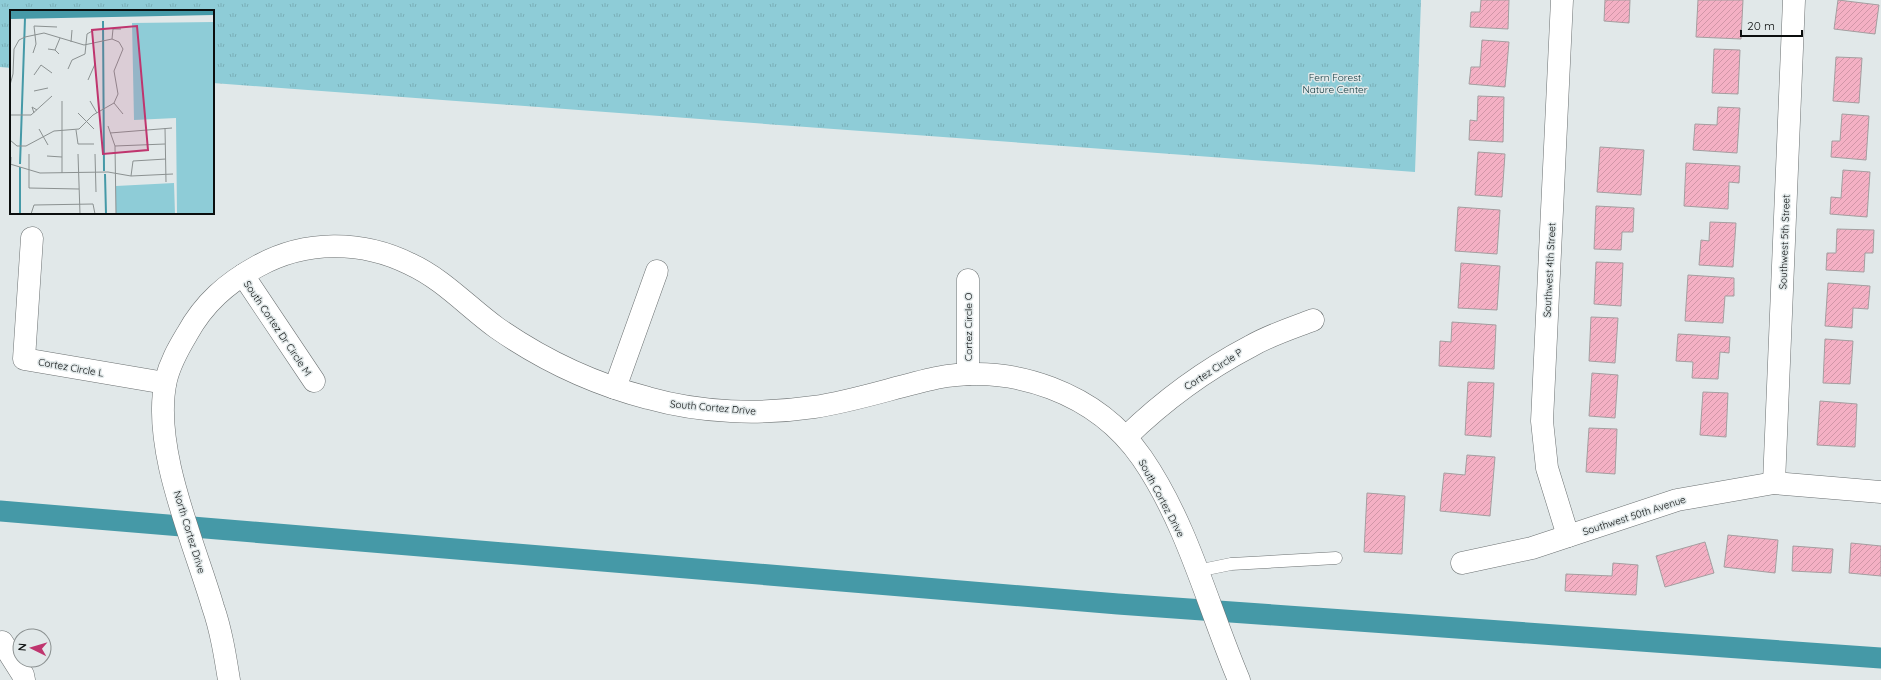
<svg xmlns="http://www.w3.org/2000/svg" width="1881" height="680" font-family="Quicksand,sans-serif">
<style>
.park{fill:url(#park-tufts)}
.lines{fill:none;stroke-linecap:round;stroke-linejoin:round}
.canal{stroke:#4599a7;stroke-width:21}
.building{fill:url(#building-hatch);stroke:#a49ea0}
.service-casing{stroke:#6c7172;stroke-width:13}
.minor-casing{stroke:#6c7172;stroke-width:23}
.service{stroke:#fff;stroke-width:12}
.minor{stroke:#fff;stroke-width:22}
.labels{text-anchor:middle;stroke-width:3;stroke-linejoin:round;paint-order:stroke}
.park-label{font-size:10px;fill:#0a343a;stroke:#e1e8e9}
.street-label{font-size:10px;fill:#0b0e0e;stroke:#e1e8e9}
.inset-river{fill:none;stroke:#4599a7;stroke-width:2}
.inset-road{fill:none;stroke:#8b9191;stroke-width:1}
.view{fill:#bf356e;fill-opacity:0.15;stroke:#bf356e;stroke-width:2}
.inset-edge{fill:none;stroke:#0b0e0e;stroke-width:2}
</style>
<defs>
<pattern id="park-tufts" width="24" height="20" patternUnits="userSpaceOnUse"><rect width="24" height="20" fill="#8eccd7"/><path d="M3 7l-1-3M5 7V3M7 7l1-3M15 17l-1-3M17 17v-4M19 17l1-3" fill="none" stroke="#79aeb7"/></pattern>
<pattern id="building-hatch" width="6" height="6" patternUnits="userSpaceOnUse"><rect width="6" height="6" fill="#f4b0c4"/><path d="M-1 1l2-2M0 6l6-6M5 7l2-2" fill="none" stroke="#d096a7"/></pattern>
</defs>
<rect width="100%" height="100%" fill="#e1e8e9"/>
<path class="park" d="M 0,0 L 1421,0 L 1415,172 L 213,83 L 213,11 L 11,11 L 11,68 L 0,67 Z"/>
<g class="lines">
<path class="canal" d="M 0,511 L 1118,604 L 1881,658"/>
</g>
<g class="building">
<path d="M 1481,0 L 1509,0 L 1508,29 L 1470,27 L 1471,12 L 1480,12 Z"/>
<path d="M 1605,0 L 1630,0 L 1629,23 L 1604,21 Z"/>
<path d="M 1698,0 L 1743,0 L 1741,39 L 1696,37 Z"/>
<path d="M 1838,0 L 1879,5 L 1875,34 L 1834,29 Z"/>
<path d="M 1482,40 L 1509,42 L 1505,87 L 1469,84 L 1471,67 L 1480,67 Z"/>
<path d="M 1714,49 L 1740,50 L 1738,94 L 1712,93 Z"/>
<path d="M 1836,57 L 1862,58 L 1859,103 L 1833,101 Z"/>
<path d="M 1478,96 L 1504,97 L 1503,142 L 1469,140 L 1470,120 L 1477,121 Z"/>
<path d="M 1718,107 L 1740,108 L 1737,153 L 1693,150 L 1695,124 L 1717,125 Z"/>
<path d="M 1842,114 L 1869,116 L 1866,160 L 1831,157 L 1832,141 L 1840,141 Z"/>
<path d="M 1600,147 L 1644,150 L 1641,195 L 1597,192 Z"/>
<path d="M 1478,152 L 1505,154 L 1502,197 L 1475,195 Z"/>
<path d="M 1686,163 L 1740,166 L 1739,183 L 1729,182 L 1728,209 L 1684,206 Z"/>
<path d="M 1843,170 L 1870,172 L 1867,217 L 1830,214 L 1831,197 L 1841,198 Z"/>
<path d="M 1596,206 L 1634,208 L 1633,232 L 1622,232 L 1621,250 L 1594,249 Z"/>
<path d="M 1458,207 L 1500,210 L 1497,254 L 1455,251 Z"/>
<path d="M 1710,222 L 1736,223 L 1733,267 L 1699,265 L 1701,240 L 1709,241 Z"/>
<path d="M 1837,229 L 1874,230 L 1873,253 L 1865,253 L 1864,272 L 1826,270 L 1827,253 L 1836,253 Z"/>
<path d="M 1596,262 L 1623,263 L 1621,306 L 1594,304 Z"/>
<path d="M 1461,263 L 1500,266 L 1497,310 L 1458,308 Z"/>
<path d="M 1688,275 L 1734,278 L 1734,296 L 1725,296 L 1723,323 L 1685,321 Z"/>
<path d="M 1828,283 L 1870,286 L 1868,309 L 1853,308 L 1852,328 L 1825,326 Z"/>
<path d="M 1591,317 L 1618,318 L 1615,363 L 1589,361 Z"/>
<path d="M 1452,322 L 1496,325 L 1494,369 L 1439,366 L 1440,341 L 1451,342 Z"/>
<path d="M 1678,334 L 1730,337 L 1729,353 L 1720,352 L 1718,379 L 1692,378 L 1693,362 L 1676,361 Z"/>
<path d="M 1825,339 L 1853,341 L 1850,384 L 1823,383 Z"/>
<path d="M 1592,373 L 1618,375 L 1615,418 L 1589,416 Z"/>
<path d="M 1468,382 L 1494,383 L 1491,437 L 1465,435 Z"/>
<path d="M 1703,392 L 1728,393 L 1726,437 L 1700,435 Z"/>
<path d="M 1820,401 L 1857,404 L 1855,447 L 1817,445 Z"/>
<path d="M 1589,428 L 1617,429 L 1615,474 L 1586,472 Z"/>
<path d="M 1467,455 L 1495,457 L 1490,516 L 1440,511 L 1444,473 L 1465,475 Z"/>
<path d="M 1367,493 L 1405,496 L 1402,554 L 1364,552 Z"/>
<path d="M 1728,535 L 1778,540 L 1775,573 L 1724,567 Z"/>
<path d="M 1705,542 L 1714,573 L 1665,587 L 1656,556 Z"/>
<path d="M 1851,543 L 1881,546 L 1881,576 L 1849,573 Z"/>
<path d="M 1793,546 L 1833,549 L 1831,573 L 1792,571 Z"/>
<path d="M 1613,563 L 1638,565 L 1636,595 L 1565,591 L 1566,574 L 1612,576 Z"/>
</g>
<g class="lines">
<defs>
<path id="service" d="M 1197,571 L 1231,564 L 1336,558"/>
<g id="minor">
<path d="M 1562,0 L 1542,421 L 1547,468 L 1568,536"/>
<path d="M 32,238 L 24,359 L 165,383"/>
<path d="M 243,275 L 314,381"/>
<path d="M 968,374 L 968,280"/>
<path d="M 615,388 L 657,271"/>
<path d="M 1126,437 C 1163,401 1205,370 1251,346 C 1270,335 1292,328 1313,320"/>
<path d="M 1774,483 L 1794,0"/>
<path d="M 1462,563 L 1532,548 L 1677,500 L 1774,483 L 1881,492"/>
<path d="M 2,642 L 23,675 L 24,680"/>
<path d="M 229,680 C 225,655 221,630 213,607 C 194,542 151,447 166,380 C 170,363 178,349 187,334 C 204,303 227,283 258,266 C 305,240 362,240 410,264 C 443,279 468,307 497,328 C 543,360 594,384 648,398 C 701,413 760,415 814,407 C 855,401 895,387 936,378 C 1013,363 1097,393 1142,458 C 1188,525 1208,607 1239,680"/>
</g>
</defs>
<use href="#service" class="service-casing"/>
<use href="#minor" class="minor-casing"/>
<use href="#service" class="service"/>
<use href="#minor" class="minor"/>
</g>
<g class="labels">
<g class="park-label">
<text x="1335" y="81">Fern Forest<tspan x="1335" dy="12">Nature Center</tspan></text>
</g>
<g class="street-label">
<text transform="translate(1784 242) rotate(-88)" y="4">Southwest 5th Street</text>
<text transform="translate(1549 270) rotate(-87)" y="4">Southwest 4th Street</text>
<text transform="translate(968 327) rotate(-90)" y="4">Cortez Circle O</text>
<text transform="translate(278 328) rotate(56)" y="4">South Cortez Dr Circle M</text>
<text transform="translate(71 367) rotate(10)" y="4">Cortez Circle L</text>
<text transform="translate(1213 369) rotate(-33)" y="4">Cortez Circle P</text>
<text transform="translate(713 407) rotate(5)" y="4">South Cortez Drive</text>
<text transform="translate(1162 498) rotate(62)" y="4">South Cortez Drive</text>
<text transform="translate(1634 515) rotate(-18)" y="4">Southwest 50th Avenue</text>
<text transform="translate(190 532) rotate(73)" y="4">North Cortez Drive</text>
</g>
</g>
<g transform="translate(10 10)">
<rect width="204" height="204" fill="#e1e8e9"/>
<path d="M 204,12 L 204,204 L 167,204 L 166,108 L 124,110 L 122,13 ZM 164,173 L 165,204 L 106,204 L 106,176 Z" fill="#8eccd7"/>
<path d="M 204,0 L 204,5 L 0,9 L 0,1 Z" fill="#4599a7"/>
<path class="inset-river" d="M 93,11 L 94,161M 10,154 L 15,8M 95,164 L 96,204M 10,204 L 10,157"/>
<path class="inset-road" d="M 102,29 L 103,19 L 111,19M 61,32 L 62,20M 38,39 L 45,40 L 49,44M 45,40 L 50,28M 23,43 L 26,34 L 24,16 L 47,17M 58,59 L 62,50 L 75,44 L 77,24 L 84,20M 24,65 L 31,55 L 42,63M 78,70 L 85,54M 0,75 L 3,64 L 4,39 L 9,30 L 15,27 L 34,23 L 74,35 L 102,29M 24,81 L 38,78M 52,91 L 52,163M 80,91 L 87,103M 104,93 L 113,104M 24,103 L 22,97 L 27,100M 68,103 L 84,119M 0,105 L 21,105 L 42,86M 98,116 L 105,136 L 106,204M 155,118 L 156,172M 29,119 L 38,135M 66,120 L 68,134 L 84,134M 100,123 L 162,118M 0,130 L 7,136 L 16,136 L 44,121 L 69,119 L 83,105 L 104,93 L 108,84 L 104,61 L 113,39 L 109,32 L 102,29M 105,136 L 155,134M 19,144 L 19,178 L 69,179M 68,144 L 70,204M 85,144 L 86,182M 37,146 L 52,147M 0,154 L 30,163 L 98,162 L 121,166 L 163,164M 121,166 L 123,151 L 156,149M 0,169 L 1,147M 21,204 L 24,195 L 83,194 L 85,204"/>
<path class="view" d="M 127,16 L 138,140 L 93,144 L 82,20 Z"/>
<rect width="204" height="204" class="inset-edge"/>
</g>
<g transform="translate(32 648) rotate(275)"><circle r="19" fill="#e1e8e9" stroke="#8b9191"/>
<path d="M0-3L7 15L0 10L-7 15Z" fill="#bf356e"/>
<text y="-6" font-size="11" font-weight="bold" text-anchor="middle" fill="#0b0e0e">N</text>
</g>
<path d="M1741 30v6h61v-6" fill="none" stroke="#0b0e0e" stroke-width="2"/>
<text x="1747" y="30" font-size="12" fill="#0b0e0e" stroke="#e1e8e9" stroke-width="3" paint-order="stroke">20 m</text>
</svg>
